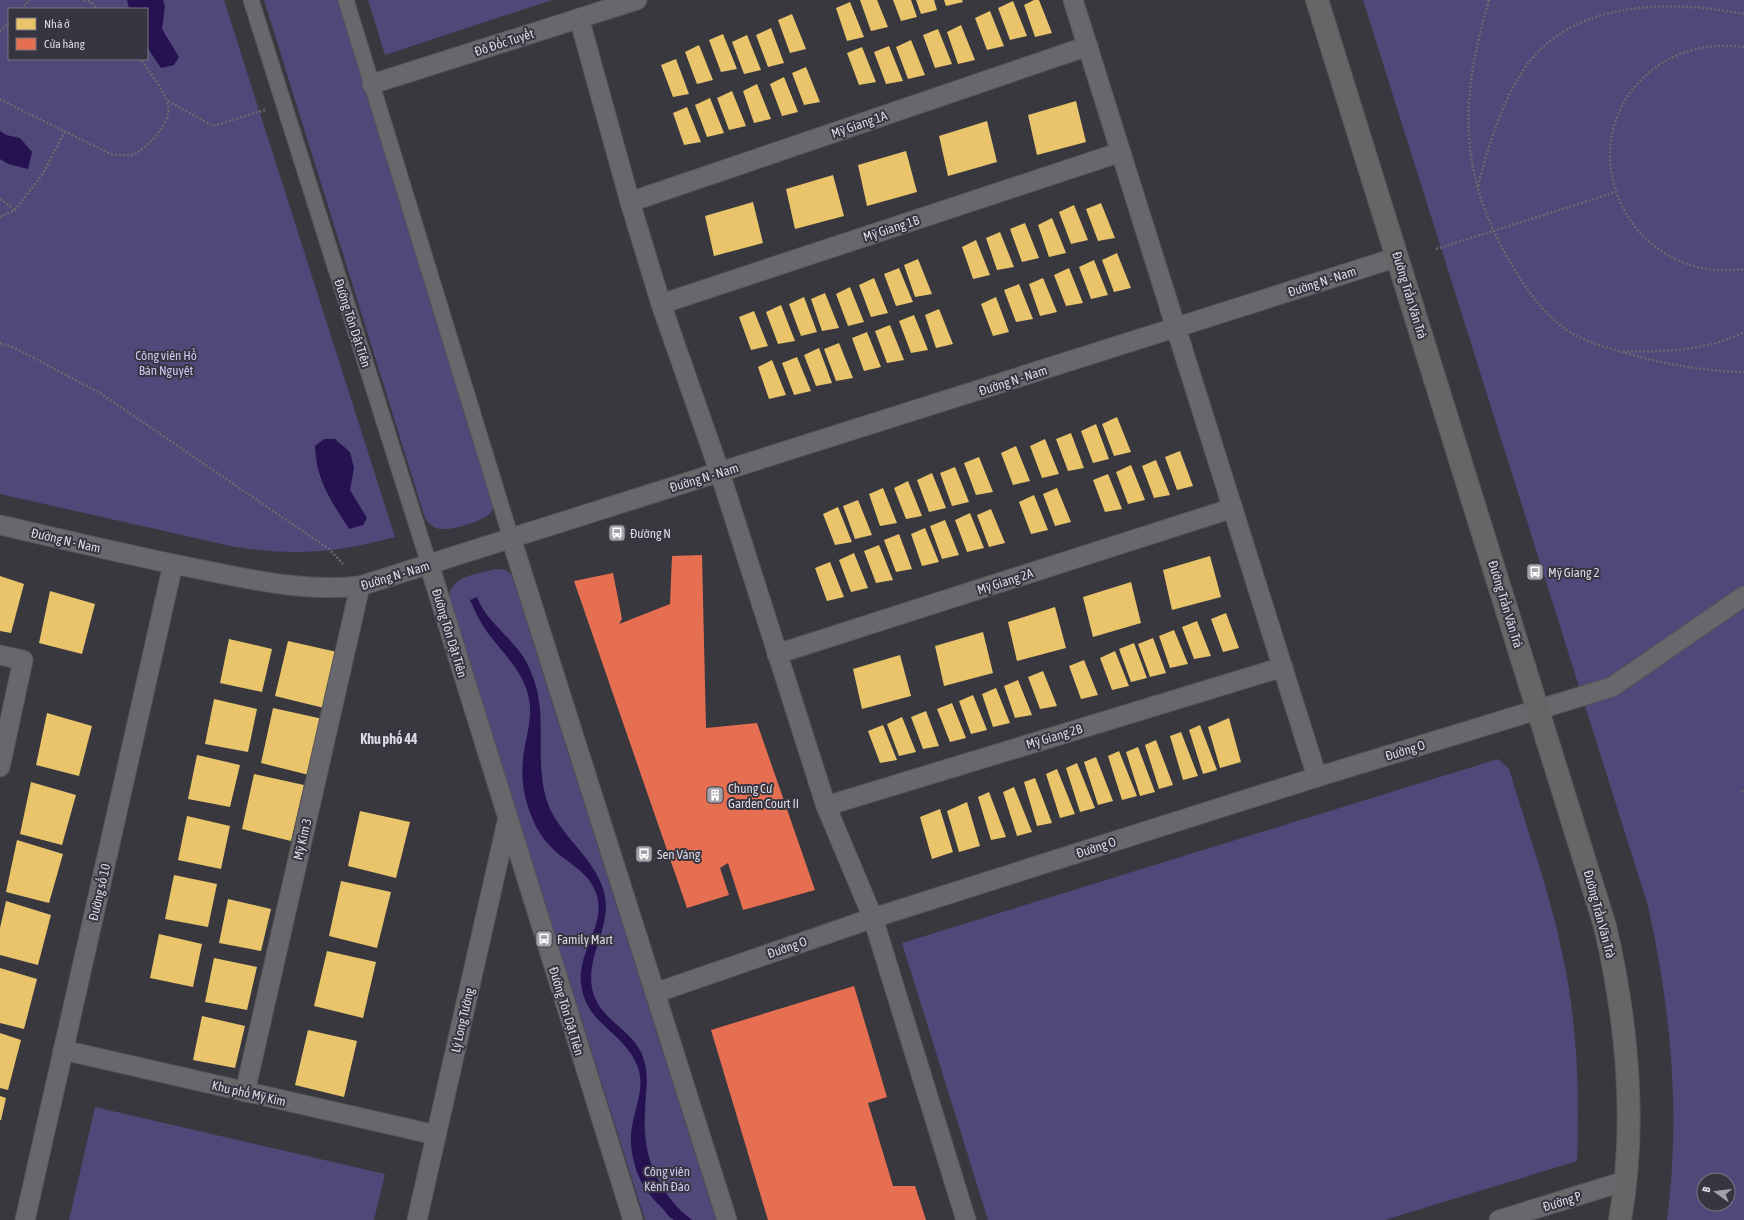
<svg xmlns="http://www.w3.org/2000/svg" width="1744" height="1220" font-family="'Asap Condensed',sans-serif">
<style>
.green{fill:#4f4878;fill-rule:evenodd}
.water{fill:#261251}
.homes{fill:#e9c46a}
.shops{fill:#e76f51}
.lines{fill:none;stroke-linecap:round;stroke-linejoin:round}
.pedestrian-casing{stroke:#55555a;stroke-width:17}
.minor-casing{stroke:#55555a;stroke-width:21}
.secondary-casing{stroke:#55555a;stroke-width:24}
.path{stroke:#69696e;stroke-width:2.5;stroke-dasharray:2 2;stroke-linecap:butt}
.pedestrian{stroke:#68686c;stroke-width:15}
.minor{stroke:#68686c;stroke-width:19}
.secondary{stroke:#686566;stroke-width:22}
.labels{text-anchor:middle;stroke-width:4;stroke-linejoin:round;paint-order:stroke}
.street-label{font-size:13px;fill:#dbdae2;stroke:#363541}
.park-label{font-size:13px;fill:#cac6f0;stroke:#363541}
.poi-label{font-size:13px;fill:#dbdae2;stroke:#363541;text-anchor:start}
.neighbourhood-label{font-size:14px;font-weight:bold;fill:#dbdae2;stroke:#363541}
</style>
<rect width="100%" height="100%" fill="#38383e"/>
<g class="green">
<path d="M 0,0 L 224,0 L 395,537 C 336,553 296,556 235,547 L 0,494 ZM 9,9 L 147,9 L 147,59 L 9,59 Z"/>
<path d="M 264,0 L 339,0 L 493,497 C 494,502 494,507 491,512 C 485,521 447,533 436,528 C 431,526 428,522 425,518 Z"/>
<path d="M 368,0 L 552,0 L 385,55 Z"/>
<path d="M 1363,0 L 1744,0 L 1744,1220 L 1667,1220 C 1681,1114 1671,1010 1648,906 ZM 1704,1180 L 1728,1180 L 1728,1204 L 1704,1204 Z"/>
<path d="M 495,569 C 502,569 508,569 512,576 L 716,1220 L 645,1220 L 449,600 C 448,576 478,574 495,569 Z"/>
<path d="M 1498,759 L 1509,769 C 1527,829 1549,890 1562,952 C 1577,1020 1580,1091 1577,1161 L 1385,1220 L 988,1220 L 902,943 Z"/>
<path d="M 95,1107 L 385,1174 L 374,1220 L 69,1220 Z"/>
</g>
<g class="water">
<path d="M 127,0 L 163,0 L 165,6 L 162,29 L 179,57 L 174,65 L 161,68 L 147,47 L 147,9 L 129,9 Z"/>
<path d="M 0,131 L 6,135 L 20,138 L 32,152 L 28,169 L 8,164 L 0,159 Z"/>
<path d="M 324,439 L 335,439 L 350,452 L 354,468 L 350,490 L 367,518 L 363,525 L 349,529 C 331,501 316,480 315,446 Z"/>
<path d="M 477,597 C 485,618 501,629 515,646 C 525,657 531,670 535,683 C 548,724 532,770 551,811 C 566,841 598,862 605,896 C 611,930 584,958 593,992 C 602,1024 638,1030 645,1064 C 649,1081 645,1096 645,1113 C 642,1156 658,1194 692,1220 C 687,1220 679,1220 674,1220 C 670,1218 666,1213 664,1210 C 657,1203 650,1196 645,1188 C 636,1175 630,1152 631,1136 C 632,1112 647,1089 637,1065 C 623,1031 585,1024 581,983 C 578,950 605,927 597,896 C 591,872 566,863 551,847 C 543,839 537,830 533,820 C 522,795 520,771 525,745 C 528,731 532,714 529,699 C 524,672 503,653 487,632 C 480,622 475,611 470,600 Z"/>
</g>
<g class="homes">
<path d="M 860,0 L 877,0 L 888,27 L 871,31 Z"/>
<path d="M 893,0 L 911,0 L 917,17 L 901,21 Z"/>
<path d="M 916,0 L 934,0 L 937,10 L 921,14 Z"/>
<path d="M 944,0 L 962,0 L 963,2 L 946,6 Z"/>
<path d="M 1034,0 L 1039,0 L 1052,33 L 1035,37 L 1024,5 Z"/>
<path d="M 1013,1 L 1027,36 L 1010,40 L 998,8 Z"/>
<path d="M 850,2 L 864,37 L 847,41 L 836,8 Z"/>
<path d="M 990,11 L 1004,46 L 987,50 L 975,18 Z"/>
<path d="M 792,14 L 806,49 L 790,53 L 778,20 Z"/>
<path d="M 961,25 L 975,60 L 958,64 L 947,32 Z"/>
<path d="M 771,28 L 784,63 L 768,67 L 756,35 Z"/>
<path d="M 938,29 L 952,64 L 935,68 L 923,35 Z"/>
<path d="M 723,34 L 737,69 L 721,72 L 709,40 Z"/>
<path d="M 747,35 L 761,70 L 744,74 L 732,42 Z"/>
<path d="M 911,40 L 925,75 L 908,79 L 896,47 Z"/>
<path d="M 699,45 L 713,80 L 697,84 L 685,52 Z"/>
<path d="M 889,46 L 903,81 L 886,84 L 874,52 Z"/>
<path d="M 862,47 L 876,82 L 859,85 L 847,53 Z"/>
<path d="M 676,59 L 689,94 L 673,97 L 661,65 Z"/>
<path d="M 806,67 L 820,102 L 804,105 L 792,73 Z"/>
<path d="M 784,77 L 798,112 L 782,116 L 770,84 Z"/>
<path d="M 757,84 L 771,119 L 754,123 L 743,91 Z"/>
<path d="M 732,91 L 746,126 L 729,130 L 717,98 Z"/>
<path d="M 710,98 L 724,133 L 707,137 L 695,105 Z"/>
<path d="M 1076,101 L 1086,142 L 1037,155 L 1028,115 Z"/>
<path d="M 687,107 L 701,142 L 684,145 L 673,113 Z"/>
<path d="M 987,121 L 997,162 L 948,176 L 939,136 Z"/>
<path d="M 906,151 L 917,192 L 867,206 L 858,165 Z"/>
<path d="M 833,175 L 844,216 L 795,229 L 786,189 Z"/>
<path d="M 753,202 L 763,243 L 714,256 L 705,216 Z"/>
<path d="M 1101,203 L 1115,238 L 1098,241 L 1086,209 Z"/>
<path d="M 1074,205 L 1088,240 L 1071,244 L 1059,212 Z"/>
<path d="M 1052,218 L 1066,253 L 1049,257 L 1038,225 Z"/>
<path d="M 1025,223 L 1039,258 L 1022,262 L 1010,229 Z"/>
<path d="M 1000,232 L 1014,267 L 997,270 L 986,238 Z"/>
<path d="M 976,240 L 990,275 L 973,279 L 962,247 Z"/>
<path d="M 1117,253 L 1131,288 L 1114,292 L 1102,260 Z"/>
<path d="M 918,259 L 932,294 L 915,297 L 904,265 Z"/>
<path d="M 1094,260 L 1108,295 L 1091,299 L 1079,267 Z"/>
<path d="M 899,268 L 913,302 L 896,306 L 884,274 Z"/>
<path d="M 1069,268 L 1083,303 L 1066,306 L 1054,275 Z"/>
<path d="M 874,278 L 888,313 L 871,317 L 859,285 Z"/>
<path d="M 1043,278 L 1057,312 L 1040,316 L 1029,284 Z"/>
<path d="M 1019,284 L 1033,319 L 1016,322 L 1004,290 Z"/>
<path d="M 850,287 L 864,322 L 848,326 L 836,294 Z"/>
<path d="M 825,293 L 839,328 L 822,331 L 811,299 Z"/>
<path d="M 804,297 L 817,332 L 801,336 L 789,304 Z"/>
<path d="M 996,297 L 1009,332 L 993,336 L 981,304 Z"/>
<path d="M 781,305 L 795,341 L 778,344 L 766,312 Z"/>
<path d="M 939,309 L 953,344 L 936,348 L 925,315 Z"/>
<path d="M 754,311 L 768,346 L 751,350 L 739,317 Z"/>
<path d="M 914,315 L 928,350 L 911,353 L 899,321 Z"/>
<path d="M 890,325 L 904,360 L 887,363 L 875,331 Z"/>
<path d="M 867,332 L 881,367 L 864,371 L 852,338 Z"/>
<path d="M 839,343 L 853,378 L 836,381 L 824,349 Z"/>
<path d="M 819,348 L 832,383 L 816,386 L 804,355 Z"/>
<path d="M 797,357 L 811,391 L 794,395 L 782,363 Z"/>
<path d="M 772,360 L 786,395 L 769,399 L 758,367 Z"/>
<path d="M 1117,417 L 1131,452 L 1114,456 L 1102,424 Z"/>
<path d="M 1096,424 L 1109,459 L 1093,463 L 1081,431 Z"/>
<path d="M 1071,433 L 1084,468 L 1068,471 L 1056,439 Z"/>
<path d="M 1045,439 L 1059,474 L 1042,478 L 1030,446 Z"/>
<path d="M 1016,446 L 1030,481 L 1013,485 L 1001,453 Z"/>
<path d="M 1180,451 L 1193,486 L 1177,490 L 1165,457 Z"/>
<path d="M 979,457 L 993,492 L 976,495 L 964,463 Z"/>
<path d="M 1156,460 L 1170,495 L 1154,498 L 1142,466 Z"/>
<path d="M 1131,465 L 1145,500 L 1128,504 L 1116,472 Z"/>
<path d="M 955,467 L 969,502 L 952,506 L 940,473 Z"/>
<path d="M 932,473 L 946,508 L 929,512 L 917,480 Z"/>
<path d="M 1108,474 L 1122,509 L 1105,512 L 1093,480 Z"/>
<path d="M 908,481 L 922,516 L 906,519 L 894,488 Z"/>
<path d="M 883,488 L 897,523 L 880,526 L 869,494 Z"/>
<path d="M 1057,488 L 1071,522 L 1055,526 L 1043,494 Z"/>
<path d="M 1034,495 L 1048,530 L 1031,534 L 1019,502 Z"/>
<path d="M 858,500 L 872,535 L 855,539 L 843,506 Z"/>
<path d="M 838,507 L 852,542 L 835,545 L 823,514 Z"/>
<path d="M 991,509 L 1005,543 L 989,547 L 977,515 Z"/>
<path d="M 970,513 L 984,548 L 967,552 L 955,520 Z"/>
<path d="M 945,520 L 959,555 L 942,559 L 930,526 Z"/>
<path d="M 925,528 L 939,562 L 922,566 L 911,534 Z"/>
<path d="M 899,534 L 912,569 L 896,572 L 884,540 Z"/>
<path d="M 879,545 L 893,580 L 876,583 L 864,551 Z"/>
<path d="M 854,553 L 868,588 L 851,592 L 839,560 Z"/>
<path d="M 1210,556 L 1221,597 L 1172,610 L 1163,570 Z"/>
<path d="M 830,562 L 844,597 L 827,601 L 815,568 Z"/>
<path d="M 0,576 L 24,584 L 11,633 L 0,631 Z"/>
<path d="M 1131,582 L 1141,623 L 1093,637 L 1083,597 Z"/>
<path d="M 50,591 L 95,604 L 82,654 L 39,643 Z"/>
<path d="M 1055,607 L 1066,648 L 1017,661 L 1008,622 Z"/>
<path d="M 1226,613 L 1239,648 L 1223,652 L 1211,619 Z"/>
<path d="M 1197,621 L 1211,656 L 1194,659 L 1182,627 Z"/>
<path d="M 1174,630 L 1188,664 L 1170,668 L 1159,636 Z"/>
<path d="M 983,632 L 993,673 L 944,686 L 935,646 Z"/>
<path d="M 1153,638 L 1166,673 L 1150,677 L 1138,644 Z"/>
<path d="M 229,639 L 272,649 L 262,692 L 220,683 Z"/>
<path d="M 288,641 L 337,652 L 324,708 L 275,696 Z"/>
<path d="M 1134,643 L 1147,678 L 1131,682 L 1119,649 Z"/>
<path d="M 1115,651 L 1129,686 L 1112,690 L 1100,658 Z"/>
<path d="M 900,655 L 911,696 L 862,709 L 853,669 Z"/>
<path d="M 1084,660 L 1098,695 L 1081,699 L 1069,666 Z"/>
<path d="M 1043,671 L 1057,706 L 1040,709 L 1028,677 Z"/>
<path d="M 1018,680 L 1032,715 L 1015,718 L 1004,686 Z"/>
<path d="M 996,688 L 1010,723 L 993,727 L 982,694 Z"/>
<path d="M 973,695 L 987,730 L 971,734 L 959,701 Z"/>
<path d="M 214,699 L 257,709 L 248,752 L 205,744 Z"/>
<path d="M 952,703 L 966,738 L 950,742 L 937,709 Z"/>
<path d="M 273,708 L 323,719 L 309,775 L 261,763 Z"/>
<path d="M 926,711 L 939,746 L 923,749 L 911,717 Z"/>
<path d="M 47,713 L 92,726 L 79,776 L 36,765 Z"/>
<path d="M 902,717 L 916,752 L 899,756 L 887,724 Z"/>
<path d="M 1229,718 L 1241,762 L 1220,768 L 1208,727 Z"/>
<path d="M 883,725 L 897,760 L 880,763 L 868,731 Z"/>
<path d="M 1200,725 L 1217,770 L 1203,774 L 1189,730 Z"/>
<path d="M 1181,732 L 1198,776 L 1183,780 L 1170,736 Z"/>
<path d="M 1156,740 L 1173,785 L 1159,789 L 1145,745 Z"/>
<path d="M 1138,747 L 1155,792 L 1140,796 L 1126,752 Z"/>
<path d="M 1119,751 L 1137,796 L 1122,800 L 1108,756 Z"/>
<path d="M 197,755 L 240,765 L 230,807 L 188,799 Z"/>
<path d="M 1096,757 L 1113,801 L 1098,805 L 1084,762 Z"/>
<path d="M 1077,763 L 1095,808 L 1080,812 L 1066,768 Z"/>
<path d="M 1057,769 L 1075,814 L 1060,818 L 1046,774 Z"/>
<path d="M 254,774 L 304,785 L 291,841 L 242,829 Z"/>
<path d="M 1035,778 L 1052,823 L 1037,826 L 1024,782 Z"/>
<path d="M 31,782 L 76,795 L 62,845 L 20,834 Z"/>
<path d="M 1014,787 L 1032,832 L 1017,836 L 1003,792 Z"/>
<path d="M 989,792 L 1006,837 L 991,840 L 978,797 Z"/>
<path d="M 967,802 L 980,846 L 959,852 L 947,811 Z"/>
<path d="M 940,809 L 953,852 L 932,859 L 920,817 Z"/>
<path d="M 360,811 L 410,822 L 396,878 L 348,866 Z"/>
<path d="M 187,816 L 230,826 L 221,869 L 178,860 Z"/>
<path d="M 17,840 L 63,854 L 49,903 L 6,892 Z"/>
<path d="M 174,875 L 217,884 L 208,927 L 165,919 Z"/>
<path d="M 341,881 L 391,892 L 377,948 L 329,936 Z"/>
<path d="M 228,899 L 271,909 L 261,951 L 219,943 Z"/>
<path d="M 6,901 L 51,915 L 38,965 L 0,955 L 0,928 Z"/>
<path d="M 159,934 L 202,944 L 193,987 L 150,978 Z"/>
<path d="M 327,951 L 376,962 L 363,1018 L 314,1006 Z"/>
<path d="M 214,958 L 257,967 L 247,1010 L 205,1002 Z"/>
<path d="M 0,968 L 37,979 L 24,1029 L 0,1023 Z"/>
<path d="M 202,1016 L 245,1026 L 235,1068 L 193,1060 Z"/>
<path d="M 308,1030 L 357,1041 L 344,1097 L 295,1085 Z"/>
<path d="M 0,1033 L 21,1040 L 8,1090 L 0,1088 Z"/>
<path d="M 0,1096 L 6,1098 L 1,1120 L 0,1120 Z"/>
</g>
<g class="shops">
<path d="M 702,555 L 706,728 L 757,723 L 815,890 L 743,910 L 728,863 L 720,868 L 729,895 L 687,908 L 574,581 L 613,573 L 622,619 L 619,624 L 670,604 L 672,556 Z"/>
<path d="M 854,986 L 887,1097 L 868,1103 L 893,1186 L 915,1186 L 926,1220 L 768,1220 L 711,1030 Z"/>
</g>
<g class="lines">
<defs>
<g id="pedestrian">
<path d="M 251,0 L 429,564"/>
<path d="M 346,0 L 511,538"/>
</g>
<g id="minor">
<path d="M 1073,0 L 1317,777"/>
<path d="M 579,18 L 630,202 L 661,304 L 720,473 L 826,806 L 873,918 L 966,1220"/>
<path d="M 372,84 L 637,0"/>
<path d="M 630,202 L 1088,46"/>
<path d="M 661,304 L 1121,152"/>
<path d="M 0,525 C 66,540 132,556 198,569 C 252,580 305,592 360,586 L 1398,257"/>
<path d="M 511,538 L 727,1220"/>
<path d="M 429,564 L 633,1220"/>
<path d="M 777,654 L 1233,508"/>
<path d="M 0,655 L 23,660 L 0,767"/>
<path d="M 826,806 L 1283,667"/>
<path d="M 655,993 L 873,918 L 1317,777 L 1612,687 L 1744,596"/>
<path d="M 63,1050 L 436,1135"/>
<path d="M 245,1092 L 360,586"/>
<path d="M 25,1220 L 173,564"/>
<path d="M 417,1220 L 507,822"/>
<path d="M 1499,1220 L 1625,1181"/>
</g>
<path id="secondary" d="M 1317,0 L 1605,926 C 1627,1021 1637,1124 1620,1220"/>
</defs>
<use href="#pedestrian" class="pedestrian-casing"/>
<use href="#minor" class="minor-casing"/>
<use href="#secondary" class="secondary-casing"/>
<g class="path">
<path d="M 84,0 L 91,2 L 97,9"/>
<path d="M 1489,0 C 1460,99 1457,174 1512,265 C 1527,291 1545,316 1571,333 C 1587,342 1605,347 1622,352 C 1662,364 1702,371 1744,372"/>
<path d="M 21,9 L 30,0"/>
<path d="M 0,32 L 9,22"/>
<path d="M 1744,47 C 1715,43 1687,48 1662,63 C 1559,130 1621,286 1744,269"/>
<path d="M 0,99 L 25,112 L 113,155 L 134,155 C 149,144 175,123 167,101 C 163,89 148,70 140,59"/>
<path d="M 168,101 L 213,126 L 265,110"/>
<path d="M 1478,186 C 1489,142 1503,97 1530,61 C 1579,0 1672,0 1744,14"/>
<path d="M 0,199 L 15,210"/>
<path d="M 0,217 L 15,210 L 42,175 L 65,131"/>
<path d="M 1436,249 L 1616,192"/>
<path d="M 0,343 L 15,348 L 100,393 L 329,549 L 343,564"/>
<path d="M 1623,351 C 1664,352 1707,351 1744,332"/>
<path d="M 1742,792 L 1744,789"/>
</g>
<use href="#pedestrian" class="pedestrian"/>
<use href="#minor" class="minor"/>
<use href="#secondary" class="secondary"/>
</g>
<defs>
<symbol id="bus-square" viewBox="-11 -11 22 22"><rect x="-9" y="-9" width="18" height="18" rx="4" fill="#a2a1a9" stroke="#363541"/><path d="M-5-6H5V4H4V6H2V4H-2V6H-4V4H-5ZM-3.5-4V0h7V-4ZM-3.5 1.2v1.5H-2V1.2ZM2 1.2v1.5H3.5V1.2Z" fill="#fff"/></symbol>
<symbol id="building-square" viewBox="-11 -11 22 22"><rect x="-9" y="-9" width="18" height="18" rx="4" fill="#a2a1a9" stroke="#363541"/><path d="M-4-6H4V6H1V3H-1V6H-4ZM-2.5-4.3h1.7v1.8h-1.7ZM.8-4.3h1.7v1.8H.8ZM-2.5-1h1.7V.8h-1.7ZM.8-1h1.7V.8H.8Z" fill="#fff"/></symbol>
</defs>
<g fill-rule="evenodd">
<use href="#bus-square" x="607" y="523" width="20" height="20"/>
<use href="#bus-square" x="1525" y="562" width="20" height="20"/>
<use href="#building-square" x="705" y="785" width="20" height="20"/>
<use href="#bus-square" x="634" y="844" width="20" height="20"/>
<use href="#bus-square" x="534" y="929" width="20" height="20"/>
</g>
<g class="labels">
<g class="street-label">
<text transform="translate(504 42) rotate(-18)" y="5">Đô Đốc Tuyết</text>
<text transform="translate(859 124) rotate(-19)" y="5">Mỹ Giang 1A</text>
<text transform="translate(891 228) rotate(-18)" y="5">Mỹ Giang 1B</text>
<text transform="translate(1322 281) rotate(-18)" y="5">Đường N - Nam</text>
<text transform="translate(1410 295) rotate(73)" y="5">Đường Trần Văn Trà</text>
<text transform="translate(353 323) rotate(72)" y="5">Đường Tôn Dật Tiên</text>
<text transform="translate(1013 380) rotate(-18)" y="5">Đường N - Nam</text>
<text transform="translate(704 477) rotate(-17)" y="5">Đường N - Nam</text>
<text transform="translate(66 540) rotate(13)" y="5">Đường N - Nam</text>
<text transform="translate(395 575) rotate(-17)" y="5">Đường N - Nam</text>
<text transform="translate(1005 581) rotate(-18)" y="5">Mỹ Giang 2A</text>
<text transform="translate(1506 604) rotate(73)" y="5">Đường Trần Văn Trà</text>
<text transform="translate(450 633) rotate(73)" y="5">Đường Tôn Dật Tiên</text>
<text transform="translate(1054 736) rotate(-17)" y="5">Mỹ Giang 2B</text>
<text transform="translate(1405 750) rotate(-17)" y="5">Đường O</text>
<text transform="translate(302 839) rotate(-77)" y="5">Mỹ Kim 3</text>
<text transform="translate(1096 847) rotate(-18)" y="5">Đường O</text>
<text transform="translate(99 892) rotate(-77)" y="5">Đường số 10</text>
<text transform="translate(1600 914) rotate(75)" y="5">Đường Trần Văn Trà</text>
<text transform="translate(787 947) rotate(-19)" y="5">Đường O</text>
<text transform="translate(567 1011) rotate(73)" y="5">Đường Tôn Dật Tiên</text>
<text transform="translate(462 1020) rotate(-77)" y="5">Lý Long Tường</text>
<text transform="translate(249 1093) rotate(13)" y="5">Khu phố Mỹ Kim</text>
<text transform="translate(1562 1201) rotate(-17)" y="5">Đường P</text>
</g>
<g class="park-label">
<text x="166" y="360">Công viên Hồ<tspan x="166" dy="15">Bán Nguyệt</tspan></text>
<text x="667" y="1176">Công viên<tspan x="667" dy="15">Kênh Đào</tspan></text>
</g>
<g class="poi-label">
<text x="630" y="538">Đường N</text>
<text x="1548" y="577">Mỹ Giang 2</text>
<text x="728" y="793">Chung Cư<tspan x="728" dy="15">Garden Court II</tspan></text>
<text x="657" y="859">Sen Vàng</text>
<text x="557" y="944">Family Mart</text>
</g>
<g class="neighbourhood-label">
<text x="389" y="744">Khu phố 44</text>
</g>
</g>
<rect x="8" y="8" width="140" height="52" fill="#363541" stroke="#787781"/>
<rect x="16" y="18" width="20" height="12" fill="#e9c46a" stroke="#787781"/>
<text x="44" y="28" font-size="12" fill="#dbdae2">Nhà ở</text>
<rect x="16" y="38" width="20" height="12" fill="#e76f51" stroke="#787781"/>
<text x="44" y="48" font-size="12" fill="#dbdae2">Cửa hàng</text>
<g transform="translate(1716 1192) rotate(284)"><circle r="19" fill="#363541" stroke="#787781"/>
<path d="M0-3L7 15L0 10L-7 15Z" fill="#a2a1a9"/>
<text y="-6" font-size="11" font-weight="bold" text-anchor="middle" fill="#dbdae2">B</text>
</g>
</svg>
